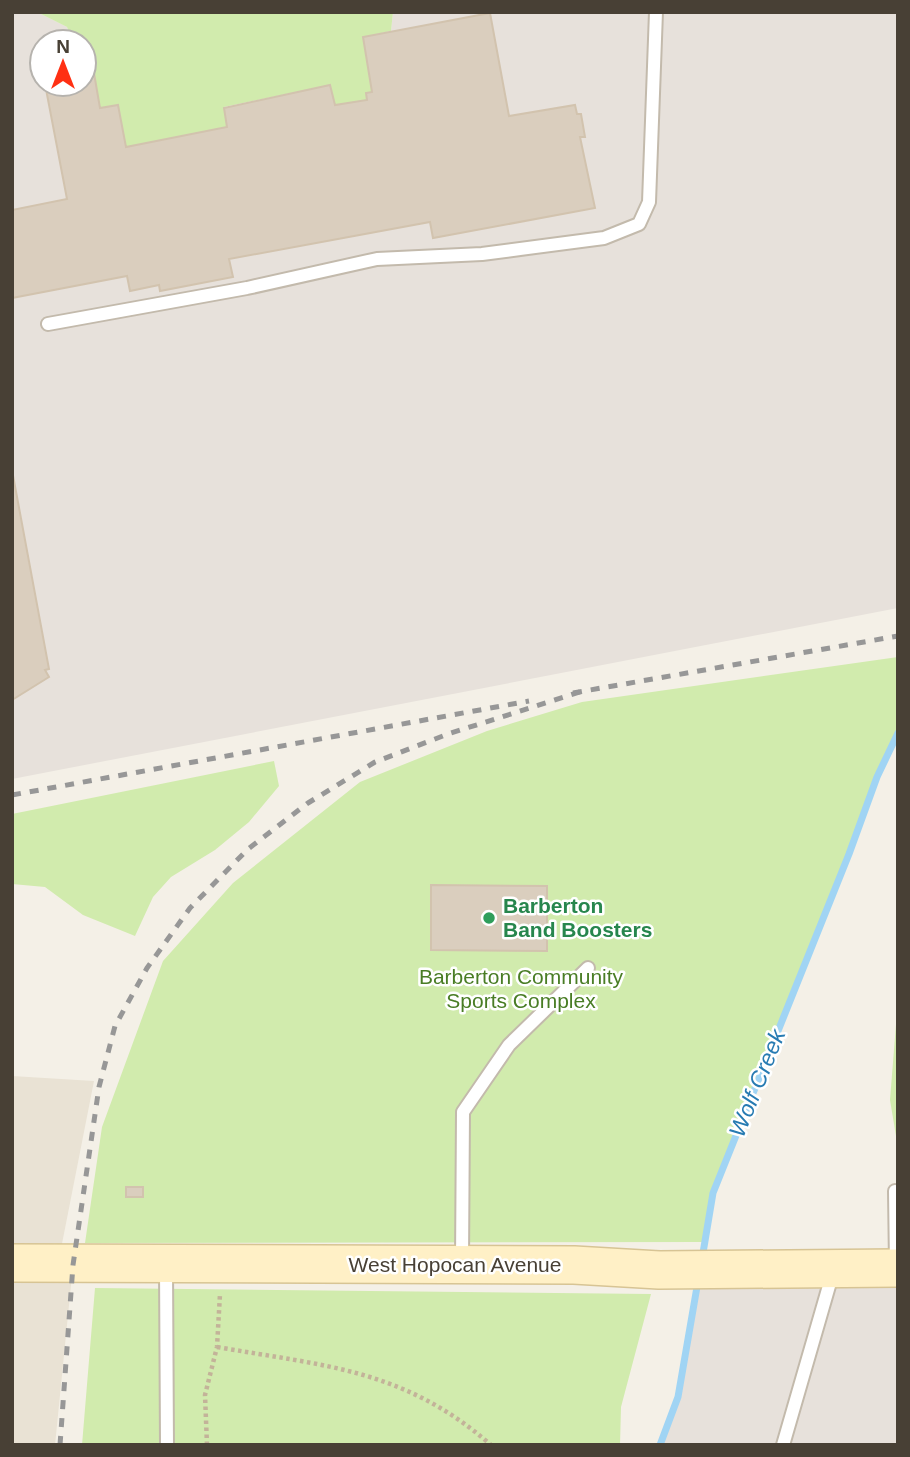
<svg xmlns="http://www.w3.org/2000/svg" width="910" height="1457" font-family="Arial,sans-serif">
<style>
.residential{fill:#e9e2d4}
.industrial{fill:#e7e1db}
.green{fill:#d1ebad}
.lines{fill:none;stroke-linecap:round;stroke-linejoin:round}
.stream{stroke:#a0d4f4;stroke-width:7}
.building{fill:#dacebe;stroke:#d2c3ae;stroke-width:2}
.lane-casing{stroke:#c3baac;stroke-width:16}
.secondary-casing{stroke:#d7c494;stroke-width:40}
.path{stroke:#c3b399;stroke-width:4.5;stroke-dasharray:3.5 3.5;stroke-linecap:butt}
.lane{stroke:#fff;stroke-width:12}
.secondary{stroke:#fff0c6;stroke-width:37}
.rail{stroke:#979797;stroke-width:5;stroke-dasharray:9 9;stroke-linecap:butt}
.leisure-dot{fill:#2e9e5b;stroke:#fff;stroke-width:2.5}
.labels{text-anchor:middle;stroke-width:5;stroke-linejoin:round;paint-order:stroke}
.leisure-label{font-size:21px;font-weight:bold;fill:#27864d;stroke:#fff;text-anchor:start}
.park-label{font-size:21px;fill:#497d25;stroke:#fff}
.street-label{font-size:21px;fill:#484035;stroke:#fff}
.water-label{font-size:23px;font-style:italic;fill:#277bb2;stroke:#fff}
</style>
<rect width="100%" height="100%" fill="#f4f0e7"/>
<path class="residential" d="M 12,1076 L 94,1081 L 58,1264 L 73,1265 L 55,1445 L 12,1445 Z"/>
<g class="industrial">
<path d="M 12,12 L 37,12 L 67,27 L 73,42 L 42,42 L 42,84 L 84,84 L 84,44 L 89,44 L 118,105 L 126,146 L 227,126 L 224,108 L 330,85 L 335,105 L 372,91 L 363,37 L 391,31 L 393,12 L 898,12 L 898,608 L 12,779 Z"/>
<path d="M 898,1268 L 898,1445 L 660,1445 L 678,1397 L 699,1269 Z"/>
</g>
<g class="green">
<path d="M 37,12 L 393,12 L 391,31 L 363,37 L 372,92 L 367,100 L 335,105 L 330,85 L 224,107 L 227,127 L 126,147 L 118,106 L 100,108 L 84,42 L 73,42 L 67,27 Z"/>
<path d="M 898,657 L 898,733 L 877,777 L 849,854 L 713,1193 L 705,1242 L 85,1243 L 102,1127 L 163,961 L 233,883 L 360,782 L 487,731 L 582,702 Z"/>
<path d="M 274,761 L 279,786 L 249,822 L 215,850 L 171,877 L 153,897 L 135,936 L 83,915 L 45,887 L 12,884 L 12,814 Z"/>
<path d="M 898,999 L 898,1148 L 890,1100 Z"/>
<path d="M 95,1288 L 651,1294 L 621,1407 L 620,1445 L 82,1445 Z"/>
</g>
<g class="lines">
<g class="stream">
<path d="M 702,1259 L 713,1193 L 849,854 L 877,777 L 898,733"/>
<path d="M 660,1445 L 678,1397 L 698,1281"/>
</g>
</g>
<g class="building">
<path d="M 490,13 L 509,116 L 575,105 L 577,114 L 581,114 L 585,137 L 580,137 L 595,208 L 433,238 L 430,222 L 229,259 L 233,277 L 160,291 L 159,285 L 130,291 L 127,276 L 12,298 L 12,210 L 67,199 L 45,84 L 84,84 L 84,44 L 89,44 L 100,108 L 118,105 L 126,147 L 227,127 L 224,108 L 330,85 L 335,105 L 367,100 L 366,93 L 372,92 L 363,37 Z"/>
<path d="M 12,470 L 49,669 L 45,670 L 49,677 L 12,700 Z"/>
<path d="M 431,885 L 547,886 L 547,951 L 431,950 Z"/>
<rect x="126" y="1187" width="17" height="10"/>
</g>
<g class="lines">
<defs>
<g id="lane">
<path d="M 48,324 L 247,288 L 377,259 L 482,254 L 604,238 L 639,224 L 649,202 L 656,12"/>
<path d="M 895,1191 L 896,1265"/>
<path d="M 462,1261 L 463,1112 L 509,1045 L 588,968"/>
<path d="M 166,1267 L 167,1445"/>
<path d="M 783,1445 L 833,1272"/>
</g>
<path id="secondary" d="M 12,1263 L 574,1265 L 659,1270 L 898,1268"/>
</defs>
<use href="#lane" class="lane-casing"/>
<use href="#secondary" class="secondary-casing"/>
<g class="path">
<path d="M 217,1347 C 325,1366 404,1369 491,1445"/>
<path d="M 207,1445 L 205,1395 L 217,1347 L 220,1294"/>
</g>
<use href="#lane" class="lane"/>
<use href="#secondary" class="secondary"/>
<g class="rail">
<path d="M 573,693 L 898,636"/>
<path d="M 12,795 L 529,701"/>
<path d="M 60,1445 L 73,1265 L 99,1087 L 115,1026 L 147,968 L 190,908 L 248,849 L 308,803 L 375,762 L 448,734 L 583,691"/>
</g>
</g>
<circle class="leisure-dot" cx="489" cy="918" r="7"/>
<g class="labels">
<g class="leisure-label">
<text x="503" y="913">Barberton<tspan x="503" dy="24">Band Boosters</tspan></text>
</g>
<g class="park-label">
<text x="521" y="984">Barberton Community<tspan x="521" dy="24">Sports Complex</tspan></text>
</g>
<g class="street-label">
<text x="455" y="1272">West Hopocan Avenue</text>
</g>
<g class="water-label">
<text transform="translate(757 1083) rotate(-68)" y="8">Wolf Creek</text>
</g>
</g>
<rect width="910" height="1457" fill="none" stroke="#484035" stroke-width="28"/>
<g transform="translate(63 63)"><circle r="33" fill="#ffffff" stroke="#b6b3ae" stroke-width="2"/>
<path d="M0-5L12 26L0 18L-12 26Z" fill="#ff3013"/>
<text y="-10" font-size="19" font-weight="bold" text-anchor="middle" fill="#484035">N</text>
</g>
</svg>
